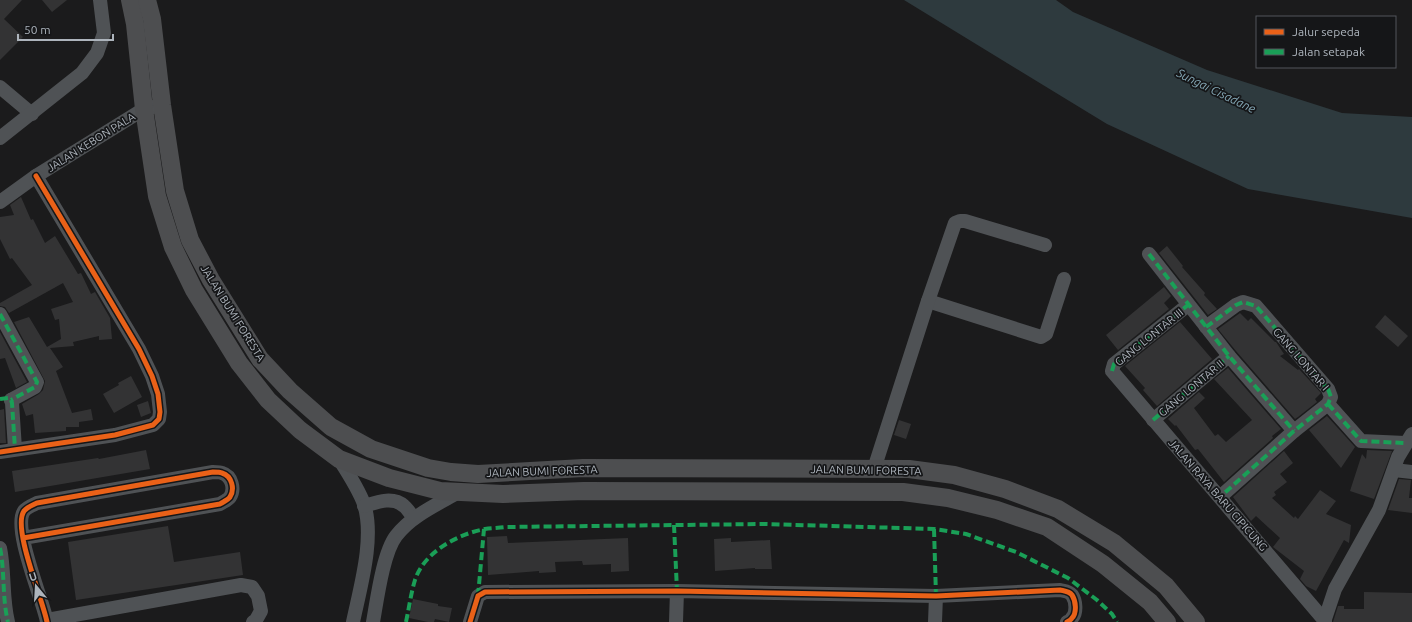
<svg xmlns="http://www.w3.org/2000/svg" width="1412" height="622" font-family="Ubuntu,sans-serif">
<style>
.water{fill:#2e3a3e}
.building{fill:#333334}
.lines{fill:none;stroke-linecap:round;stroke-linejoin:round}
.minor{stroke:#4f5255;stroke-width:14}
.major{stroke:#4d4e50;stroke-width:18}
.quiet{stroke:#1a9f57;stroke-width:4;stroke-dasharray:8 4;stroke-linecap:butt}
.cycleway-casing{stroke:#151618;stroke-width:8}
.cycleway{stroke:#ea6118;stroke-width:5}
.labels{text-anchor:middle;stroke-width:3.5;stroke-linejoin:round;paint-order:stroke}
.street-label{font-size:11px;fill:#adb4bc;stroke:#151618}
.water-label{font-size:12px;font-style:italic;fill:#85a8b6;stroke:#151618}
</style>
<rect width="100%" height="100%" fill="#1b1b1c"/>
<path class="water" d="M 904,0 L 1056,0 L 1073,12 L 1207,70 L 1342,113 L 1412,117 L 1412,218 L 1248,189 L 1107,124 Z"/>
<g class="building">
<path d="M 0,0 L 22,0 L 4,19 L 23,37 L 0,60 Z"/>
<path d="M 42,0 L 67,0 L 52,12 Z"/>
<path d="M 21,197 L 31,220 L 33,219 L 45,243 L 55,236 L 78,274 L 81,273 L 91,294 L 95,292 L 110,318 L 112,339 L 99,340 L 99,336 L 73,342 L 74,346 L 50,348 L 63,367 L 56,371 L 72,413 L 91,409 L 93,420 L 79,422 L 79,427 L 66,427 L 66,431 L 35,433 L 33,414 L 26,416 L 22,404 L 39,394 L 43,390 L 45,381 L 14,322 L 29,317 L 47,347 L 61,339 L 59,319 L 55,320 L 51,309 L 73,302 L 63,283 L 9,313 L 5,307 L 0,306 L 0,303 L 32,285 L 12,258 L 10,259 L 0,239 L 0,217 L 14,215 L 10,205 Z"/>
<path d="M 1167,246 L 1183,266 L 1182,267 L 1205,293 L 1204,295 L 1217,309 L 1208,315 L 1159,253 Z"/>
<path d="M 1164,287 L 1171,296 L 1164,303 L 1169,309 L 1118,350 L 1106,335 Z"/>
<path d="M 1240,313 L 1248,321 L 1251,318 L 1275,342 L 1276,342 L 1284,354 L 1280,356 L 1298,370 L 1299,369 L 1321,393 L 1315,399 L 1317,402 L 1298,417 L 1295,419 L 1236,351 L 1218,329 Z"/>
<path d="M 1385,315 L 1408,336 L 1398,347 L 1375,327 Z"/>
<path d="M 1180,322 L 1212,359 L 1157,406 L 1143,390 L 1145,388 L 1125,366 Z"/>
<path d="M 0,332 L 27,382 L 16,388 L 5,358 L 0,359 Z"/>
<path d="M 1228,368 L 1281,429 L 1272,436 L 1273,438 L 1224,482 L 1198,449 L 1195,450 L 1176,425 L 1175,426 L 1168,419 L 1199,392 L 1205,398 L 1194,408 L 1215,436 L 1218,434 L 1226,442 L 1252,420 L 1214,379 Z"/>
<path d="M 131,376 L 142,397 L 114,413 L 103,394 L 119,385 L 118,383 Z"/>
<path d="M 148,401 L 151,413 L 141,417 L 137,405 Z"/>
<path d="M 4,409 L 6,443 L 0,443 L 0,410 Z"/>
<path d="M 1327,416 L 1355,447 L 1341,468 L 1309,430 Z"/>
<path d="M 899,420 L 911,424 L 906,439 L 894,435 Z"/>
<path d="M 146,450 L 150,469 L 15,492 L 12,471 L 98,458 L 99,459 Z"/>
<path d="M 1367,450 L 1392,451 L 1374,499 L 1350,491 L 1362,454 L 1366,459 Z"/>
<path d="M 1284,451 L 1293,463 L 1280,474 L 1287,482 L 1274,492 L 1276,495 L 1272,498 L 1294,518 L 1295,516 L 1298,519 L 1320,490 L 1336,501 L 1326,514 L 1351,525 L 1349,543 L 1344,540 L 1316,591 L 1306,586 L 1300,579 L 1304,571 L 1273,547 L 1280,538 L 1256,516 L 1251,521 L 1233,497 Z"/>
<path d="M 1399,479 L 1411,480 L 1409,498 L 1412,498 L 1412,513 L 1388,510 Z"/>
<path d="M 168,526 L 174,562 L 240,552 L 243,575 L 76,600 L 68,542 Z"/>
<path d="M 507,536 L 508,543 L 628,538 L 629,571 L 611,572 L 611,564 L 583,565 L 582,561 L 555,562 L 556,572 L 539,573 L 539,571 L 488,575 L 487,537 Z"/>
<path d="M 731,538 L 731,542 L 770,540 L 772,569 L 755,569 L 755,568 L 715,571 L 714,539 Z"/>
<path d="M 1364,592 L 1412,593 L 1412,622 L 1333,622 L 1338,606 L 1344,606 L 1344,609 L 1364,609 Z"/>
<path d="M 413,599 L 438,604 L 438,606 L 452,608 L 449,622 L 435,619 L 434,622 L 428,622 L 409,618 Z"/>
</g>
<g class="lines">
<g class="minor">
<path d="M 0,87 L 32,114"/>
<path d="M 0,138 L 82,73 L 97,53 L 104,33 L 100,0"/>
<path d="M 0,202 L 36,176 L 144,109 L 153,107"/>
<path d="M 1149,254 L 1229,356 L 1294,431"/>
<path d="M 928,301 L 1041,337 L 1046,334 L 1064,279"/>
<path d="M 1188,305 L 1114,364 L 1112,371 L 1325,621"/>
<path d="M 0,314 L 37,382 L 35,387 L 11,400"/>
<path d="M 1206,327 L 1236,305 L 1243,302 L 1256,306 L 1328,389 L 1331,397 L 1328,404 L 1294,431 L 1220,497"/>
<path d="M 11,400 L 12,403 L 15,449"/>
<path d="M 1328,404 L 1361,441 L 1405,443"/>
<path d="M 1153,420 L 1229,356"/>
<path d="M 0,452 L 115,435 L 153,425 L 159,419 L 160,412 L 158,394 L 152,376 L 139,349 L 36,176"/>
<path d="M 339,459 C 348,473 358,488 364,504 C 375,538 360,588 353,622"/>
<path d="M 874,469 L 928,301 L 955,223 L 960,221 L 965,221 L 1045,245"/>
<path d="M 1394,470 L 1412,472"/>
<path d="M 364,506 C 377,502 393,496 404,506 C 408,509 411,515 414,518"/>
<path d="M 23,538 L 220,504 C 223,502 228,500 230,497 C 235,489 232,476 222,473 C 220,472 215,472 213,472 L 37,503 C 33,505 27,507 24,511 C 12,528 43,600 47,622"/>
<path d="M 0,548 C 5,572 2,598 8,622"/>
<path d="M 47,620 L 241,585 L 252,587 L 258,596 L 261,611 L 256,620 L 253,622"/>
<path d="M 373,622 C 377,600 383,553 396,536 C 411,516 438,504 459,492"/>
<path d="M 470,622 L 478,596 L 485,592 L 677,591 L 936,596 L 1060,590 C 1064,591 1069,591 1072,595 C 1076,601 1077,613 1072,618 C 1071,620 1069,621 1067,622"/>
<path d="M 676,622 L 677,591"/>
<path d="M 935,622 L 936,596"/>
<path d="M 1324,622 L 1335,589 L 1379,510 L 1398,457 L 1412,434"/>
</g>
<g class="major">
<path d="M 130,0 L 135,24 L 144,109 L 157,196 L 173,247 L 194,290 L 239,363 L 268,400 L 300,430 L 339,459 L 389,478 L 440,491 L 503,494 L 584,491 L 903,492 L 948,498 L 997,510 L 1047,527 L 1103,564 L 1150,602 L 1167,622"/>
<path d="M 147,0 L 152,19 L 162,105 L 175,191 L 190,240 L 211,280 L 260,359 L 290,391 L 331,427 L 371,449 L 428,468 L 451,472 L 478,474 L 583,468 L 909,469 L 954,475 L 1005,489 L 1058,509 L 1114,543 L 1166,586 L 1196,622"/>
</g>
<g class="quiet">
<path d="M 1149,254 L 1229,356 L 1294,431"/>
<path d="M 0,314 L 37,382 L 35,387 L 11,400"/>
<path d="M 1206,327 L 1236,305 L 1243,302 L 1256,306 L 1328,389 L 1331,397 L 1328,404 L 1294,431 L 1220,497"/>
<path d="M 1112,371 L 1114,364 L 1188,305"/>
<path d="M 0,399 L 8,398 L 11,400"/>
<path d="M 11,400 L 12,403 L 15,449"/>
<path d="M 1328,404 L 1361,441 L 1405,443"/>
<path d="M 1153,420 L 1229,356"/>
<path d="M 674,525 L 677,591"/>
<path d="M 934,529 L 936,596"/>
<path d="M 0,548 C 5,572 2,598 8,622"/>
<path d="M 478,596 L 484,529"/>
<path d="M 406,622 C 409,608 411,593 415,580 C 424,552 458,534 485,529 C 492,528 499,528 506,527 L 765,524 L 934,529 L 966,534 L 1016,552 L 1068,578 L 1097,600 L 1112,614 L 1117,622"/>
</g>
<defs>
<g id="cycleway">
<path d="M 0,452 L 115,435 L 153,425 L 159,419 L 160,412 L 158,394 L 152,376 L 139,349 L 36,176"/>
<path d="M 23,538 L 220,504 C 223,502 228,500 230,497 C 235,489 232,476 222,473 C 220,472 215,472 213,472 L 37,503 C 33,505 27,507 24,511 C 12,528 43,600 47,622"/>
<path d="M 470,622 L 478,596 L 485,592 L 677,591 L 936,596 L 1060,590 C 1064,591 1069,591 1072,595 C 1076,601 1077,613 1072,618 C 1071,620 1069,621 1067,622"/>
</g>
</defs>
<use href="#cycleway" class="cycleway-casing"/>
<use href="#cycleway" class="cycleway"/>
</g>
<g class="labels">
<g class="street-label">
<text transform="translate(91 142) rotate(-32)" y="4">JALAN KEBON PALA</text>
<text transform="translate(233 313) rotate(58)" y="4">JALAN BUMI FORESTA</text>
<text transform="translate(1149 337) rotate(-39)" y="4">GANG LONTAR III</text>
<text transform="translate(1301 359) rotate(49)" y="4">GANG LONTAR I</text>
<text transform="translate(1191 388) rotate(-40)" y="4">GANG LONTAR II</text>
<text transform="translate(866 470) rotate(1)" y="4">JALAN BUMI FORESTA</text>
<text transform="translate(542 471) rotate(-2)" y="4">JALAN BUMI FORESTA</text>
<text transform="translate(1218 495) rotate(49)" y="4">JALAN RAYA BARU CIPICUNG</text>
</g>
<g class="water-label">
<text transform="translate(1216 91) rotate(26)" y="4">Sungai Cisadane</text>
</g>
</g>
<rect x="1256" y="16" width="140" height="52" fill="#151618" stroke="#52555a"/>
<rect x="1264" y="29" width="20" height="6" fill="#ea6118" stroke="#52555a"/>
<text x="1292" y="36" font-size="12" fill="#adb4bc">Jalur sepeda</text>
<rect x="1264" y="49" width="20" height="6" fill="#1a9f57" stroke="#52555a"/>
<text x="1292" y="56" font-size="12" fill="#adb4bc">Jalan setapak</text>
<g transform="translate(36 586) rotate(342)" stroke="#151618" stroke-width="3" paint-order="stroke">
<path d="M0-3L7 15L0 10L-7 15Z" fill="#adb4bc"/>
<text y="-6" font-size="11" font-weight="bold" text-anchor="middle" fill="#adb4bc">U</text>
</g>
<path d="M18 34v6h95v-6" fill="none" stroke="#adb4bc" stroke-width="2"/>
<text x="24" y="34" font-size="12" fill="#adb4bc" stroke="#151618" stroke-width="3" paint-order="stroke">50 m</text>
</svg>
